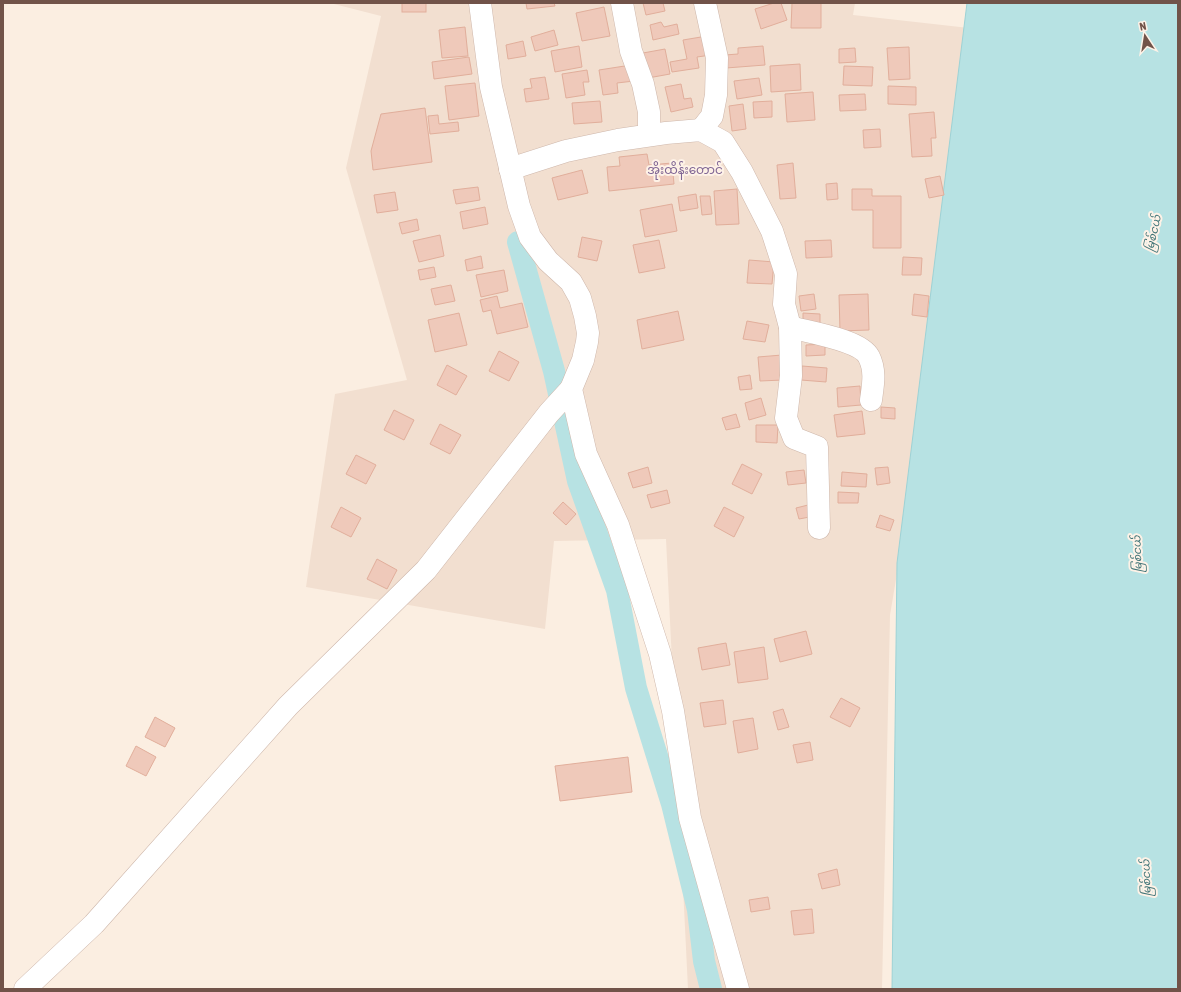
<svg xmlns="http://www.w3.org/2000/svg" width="1181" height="992" font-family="'Asap Condensed','Noto Sans Myanmar',sans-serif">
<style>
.residential{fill:#f2dfd0}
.water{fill:#b7e2e3;stroke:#9dd2d5}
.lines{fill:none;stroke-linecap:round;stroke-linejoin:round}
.canal{stroke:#b7e2e3;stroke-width:22}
.building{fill:#efc9ba;stroke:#e1ae9b}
.minor-casing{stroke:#ceb7ab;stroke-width:23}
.minor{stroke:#fff;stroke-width:22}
.labels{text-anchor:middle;stroke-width:4;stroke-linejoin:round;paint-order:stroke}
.water-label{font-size:11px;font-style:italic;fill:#3e7376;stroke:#fef2e7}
.quarter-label{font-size:12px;fill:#7f6594;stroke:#fef2e7}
</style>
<rect width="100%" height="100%" fill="#fbeee1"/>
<path class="residential" d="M 330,3 L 855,3 L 853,15 L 969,28 L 923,419 L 890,615 L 882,989 L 688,989 L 666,539 L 554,541 L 545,629 L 306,587 L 335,394 L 407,380 L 346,168 L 381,16 Z"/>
<path class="water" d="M 967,3 L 1178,3 L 1178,989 L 892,989 L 897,563 Z"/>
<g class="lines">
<path class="canal" d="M 518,242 L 554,371 L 578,481 L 617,590 L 636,688 L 672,804 L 698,910 L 704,961 L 711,989"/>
</g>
<g class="building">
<rect x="402" y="3" width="24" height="9"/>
<path d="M 526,3 L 554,3 L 555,6 L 527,9 Z"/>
<path d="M 643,3 L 663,3 L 665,11 L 646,15 Z"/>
<path d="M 774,3 L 781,3 L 787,20 L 761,29 L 755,9 Z"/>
<path d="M 792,3 L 821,3 L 821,28 L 791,28 Z"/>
<path d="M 604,7 L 610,36 L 582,41 L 576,13 Z"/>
<path d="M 661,22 L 664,27 L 677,24 L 679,34 L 653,40 L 650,25 Z"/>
<path d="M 465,27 L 468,56 L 442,58 L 439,30 Z"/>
<path d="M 554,30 L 558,45 L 535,51 L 531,37 Z"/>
<path d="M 707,36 L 711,55 L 697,57 L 699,68 L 672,72 L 670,62 L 687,59 L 683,40 Z"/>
<path d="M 523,41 L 526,56 L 508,59 L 506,45 Z"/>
<path d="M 579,46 L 582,67 L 555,72 L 551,51 Z"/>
<path d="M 763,46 L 765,65 L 726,68 L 725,55 L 738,54 L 738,48 Z"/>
<path d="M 909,47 L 910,79 L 889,80 L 887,48 Z"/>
<path d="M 855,48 L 856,62 L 839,63 L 839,49 Z"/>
<path d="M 665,49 L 670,74 L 648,78 L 643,53 Z"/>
<path d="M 469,57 L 472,74 L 434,79 L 432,62 Z"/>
<path d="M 800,64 L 801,90 L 771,92 L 770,66 Z"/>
<path d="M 631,65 L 634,81 L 617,83 L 618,93 L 603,95 L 599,70 Z"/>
<path d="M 844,66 L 873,67 L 872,86 L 843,85 Z"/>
<path d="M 587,70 L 589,82 L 583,82 L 585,95 L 566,98 L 562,74 Z"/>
<path d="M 545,77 L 549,99 L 526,102 L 524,89 L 532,88 L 530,79 Z"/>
<path d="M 759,78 L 762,95 L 737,99 L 734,81 Z"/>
<path d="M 475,83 L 479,116 L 449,120 L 445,86 Z"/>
<path d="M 681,84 L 684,99 L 691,98 L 693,107 L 671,112 L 665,87 Z"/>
<path d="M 888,86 L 916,87 L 916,105 L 888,104 Z"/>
<path d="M 813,92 L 815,120 L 787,122 L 785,94 Z"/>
<path d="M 865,94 L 866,110 L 840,111 L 839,95 Z"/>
<path d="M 600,101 L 602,122 L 574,124 L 572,103 Z"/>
<path d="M 772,101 L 772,117 L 754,118 L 753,102 Z"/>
<path d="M 743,104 L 746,129 L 732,131 L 729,106 Z"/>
<path d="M 425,108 L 432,162 L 373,170 L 371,151 L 381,114 Z"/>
<path d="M 934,112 L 936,138 L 931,138 L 932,156 L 912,157 L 909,114 Z"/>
<path d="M 438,115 L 439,124 L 458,122 L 459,131 L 430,134 L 428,116 Z"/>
<path d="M 880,129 L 881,147 L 864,148 L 863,130 Z"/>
<path d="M 647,154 L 649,165 L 672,163 L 674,184 L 609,191 L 607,167 L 620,166 L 619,157 Z"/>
<path d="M 793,163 L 796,198 L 780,199 L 777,165 Z"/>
<path d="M 582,170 L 588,193 L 558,200 L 552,178 Z"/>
<path d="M 940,176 L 944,195 L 929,198 L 925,179 Z"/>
<path d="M 837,183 L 838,199 L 827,200 L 826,184 Z"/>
<path d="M 478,187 L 480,200 L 456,204 L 453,190 Z"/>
<path d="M 737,189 L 739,224 L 716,225 L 714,191 Z"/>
<path d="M 852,189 L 872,189 L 872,196 L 901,196 L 901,248 L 873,248 L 873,210 L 852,210 Z"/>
<path d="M 395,192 L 398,210 L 377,213 L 374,195 Z"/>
<path d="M 696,194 L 698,208 L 680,211 L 678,197 Z"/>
<path d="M 700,196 L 710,196 L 712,214 L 702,215 Z"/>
<path d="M 672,204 L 677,231 L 645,237 L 640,210 Z"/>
<path d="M 485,207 L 488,224 L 463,229 L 460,212 Z"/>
<path d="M 417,219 L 419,230 L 402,234 L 399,223 Z"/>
<path d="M 440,235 L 444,256 L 419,262 L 413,241 Z"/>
<path d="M 582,237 L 602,241 L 597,261 L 578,257 Z"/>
<path d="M 659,240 L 665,268 L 639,273 L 633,245 Z"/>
<path d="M 831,240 L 832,257 L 806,258 L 805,241 Z"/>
<path d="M 481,256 L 483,268 L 467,271 L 465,260 Z"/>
<path d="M 903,257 L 922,258 L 921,275 L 902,275 Z"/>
<path d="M 749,260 L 774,262 L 772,284 L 747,283 Z"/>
<path d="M 434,267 L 436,277 L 420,280 L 418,270 Z"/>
<path d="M 504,270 L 508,291 L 481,297 L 476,275 Z"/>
<path d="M 451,285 L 455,301 L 435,305 L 431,289 Z"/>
<path d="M 814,294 L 816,309 L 801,311 L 799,296 Z"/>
<path d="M 868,294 L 869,330 L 840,331 L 839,295 Z"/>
<path d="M 914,294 L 929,296 L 927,317 L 912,315 Z"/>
<path d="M 497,296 L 500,308 L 522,303 L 528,327 L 497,334 L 491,310 L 483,312 L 480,300 Z"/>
<path d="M 678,311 L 684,340 L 642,349 L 637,320 Z"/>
<path d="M 459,313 L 467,345 L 435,352 L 428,320 Z"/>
<path d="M 803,313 L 820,314 L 820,323 L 803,322 Z"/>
<path d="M 747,321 L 769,325 L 765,342 L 743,339 Z"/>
<path d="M 825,344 L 825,355 L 806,356 L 806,345 Z"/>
<path d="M 499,351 L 519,362 L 509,381 L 489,371 Z"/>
<path d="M 782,355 L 783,380 L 760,381 L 758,357 Z"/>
<path d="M 447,365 L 467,376 L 456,395 L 437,385 Z"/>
<path d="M 802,366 L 827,368 L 826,382 L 801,380 Z"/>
<path d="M 750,375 L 752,389 L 740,390 L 738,377 Z"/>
<path d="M 860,386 L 861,405 L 838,407 L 837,388 Z"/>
<path d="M 761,398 L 766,415 L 749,420 L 745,403 Z"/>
<path d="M 881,407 L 895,408 L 895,419 L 881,418 Z"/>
<path d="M 394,410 L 414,420 L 404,440 L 384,430 Z"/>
<path d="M 862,411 L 865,434 L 837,437 L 834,415 Z"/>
<path d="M 736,414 L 740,427 L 726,430 L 722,418 Z"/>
<path d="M 440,424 L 461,435 L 450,454 L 430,444 Z"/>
<path d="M 756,425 L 778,425 L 777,443 L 756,442 Z"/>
<path d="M 356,455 L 376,465 L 366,484 L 346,474 Z"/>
<path d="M 742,464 L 762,474 L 752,494 L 732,484 Z"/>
<path d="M 648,467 L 652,483 L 633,488 L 628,473 Z"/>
<path d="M 888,467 L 890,483 L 877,485 L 875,468 Z"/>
<path d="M 804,470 L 806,483 L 788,485 L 786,472 Z"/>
<path d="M 842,472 L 867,474 L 866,487 L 841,486 Z"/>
<path d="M 667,490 L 670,503 L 651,508 L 647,495 Z"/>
<path d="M 838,492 L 859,493 L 858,503 L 838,503 Z"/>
<path d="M 563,502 L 576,514 L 566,525 L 553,513 Z"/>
<path d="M 812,504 L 815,516 L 799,519 L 796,508 Z"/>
<path d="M 341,507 L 361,518 L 351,537 L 331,527 Z"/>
<path d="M 724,507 L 744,517 L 734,537 L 714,526 Z"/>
<path d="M 880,515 L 894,520 L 890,531 L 876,527 Z"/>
<path d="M 377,559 L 397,570 L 387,589 L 367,579 Z"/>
<path d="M 806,631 L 812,654 L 780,662 L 774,639 Z"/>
<path d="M 726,643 L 730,665 L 702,670 L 698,648 Z"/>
<path d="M 764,647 L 768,679 L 738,683 L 734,652 Z"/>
<path d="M 841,698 L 860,708 L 850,727 L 830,717 Z"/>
<path d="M 723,700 L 726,724 L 704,727 L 700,703 Z"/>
<path d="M 783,709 L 789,727 L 778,730 L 773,712 Z"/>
<path d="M 155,717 L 175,728 L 165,747 L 145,737 Z"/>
<path d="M 753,718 L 758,749 L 738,753 L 733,721 Z"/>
<path d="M 810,742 L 813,760 L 797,763 L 793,745 Z"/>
<path d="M 136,746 L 156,757 L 146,776 L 126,766 Z"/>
<path d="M 628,757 L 632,792 L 560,801 L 555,766 Z"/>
<path d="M 837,869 L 840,885 L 822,889 L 818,874 Z"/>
<path d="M 768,897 L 770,909 L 751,912 L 749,900 Z"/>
<path d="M 812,909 L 814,933 L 794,935 L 791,911 Z"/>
</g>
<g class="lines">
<defs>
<g id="minor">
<path d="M 480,3 L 491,87 L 519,206 L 530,237 L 548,261 L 571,282 L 580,298 L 585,316 L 588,333 L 587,342 L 583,360 L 571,389 L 586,454 L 618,525 L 660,654 L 673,711 L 690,818 L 738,989"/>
<path d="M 622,3 L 631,51 L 643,84 L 649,112 L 649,135"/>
<path d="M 701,130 L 712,116 L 716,95 L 717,58 L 705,3"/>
<path d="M 510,169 L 566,151 L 618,140 L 666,133 L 701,130 L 723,142 L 742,172 L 772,231 L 786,274 L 784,304 L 790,327 L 791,376 L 786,418 L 794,438 L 817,447 L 819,528"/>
<path d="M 790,327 C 808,332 861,340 869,357 C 876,371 873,385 871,400"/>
<path d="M 25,989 L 94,924 L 288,706 L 426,570 L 549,413 L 571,389"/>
</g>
</defs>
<use href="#minor" class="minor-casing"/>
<use href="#minor" class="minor"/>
</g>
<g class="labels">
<g class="water-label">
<text transform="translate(1153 233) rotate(-77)" y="4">မြစ်ငယ်</text>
<text transform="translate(1137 554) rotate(-92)" y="4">မြစ်ငယ်</text>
<text transform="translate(1146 878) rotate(-92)" y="4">မြစ်ငယ်</text>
</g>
<g class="quarter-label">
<text x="685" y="174">အိုးထိန်းတောင်</text>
</g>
</g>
<rect width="1181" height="992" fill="none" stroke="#715349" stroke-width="8"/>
<g transform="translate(1145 36) rotate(348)" stroke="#fef2e7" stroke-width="3" paint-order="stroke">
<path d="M0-3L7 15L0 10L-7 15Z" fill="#715349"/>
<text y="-6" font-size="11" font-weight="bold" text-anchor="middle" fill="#715349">N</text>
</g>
</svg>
